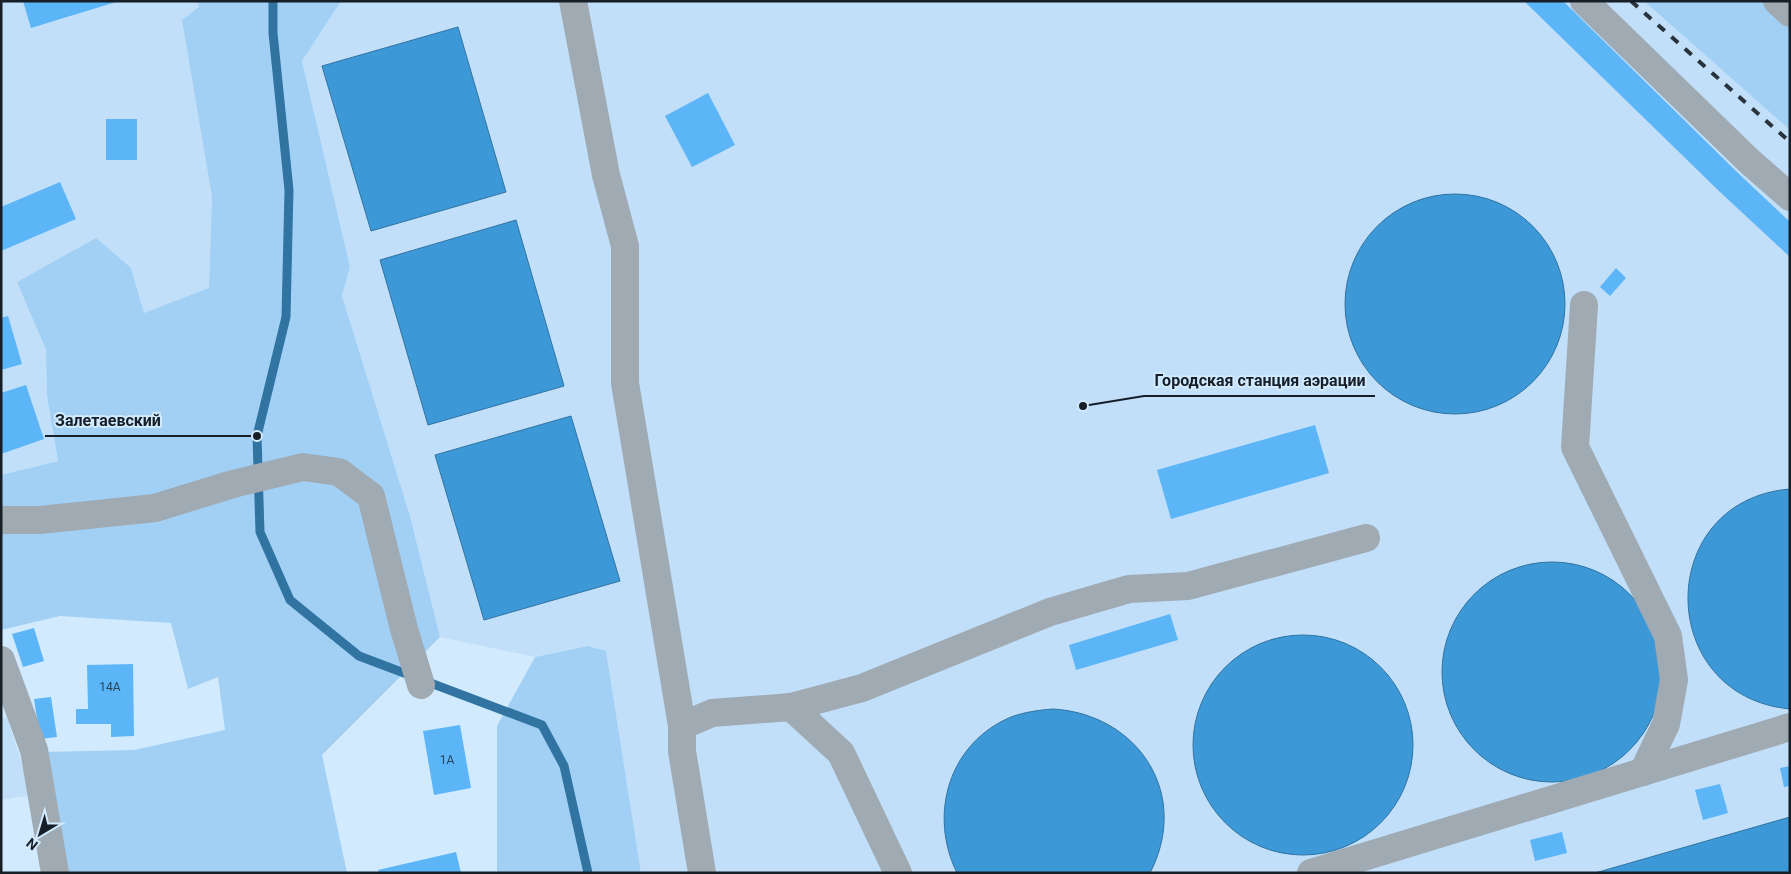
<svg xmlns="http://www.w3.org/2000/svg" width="1791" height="874" font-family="Roboto,sans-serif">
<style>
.built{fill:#c1dff9}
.green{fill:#a2d0f5}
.water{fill:#3c98d7;stroke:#3174a2}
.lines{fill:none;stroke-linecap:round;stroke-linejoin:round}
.stream{stroke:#3174a2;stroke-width:9}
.building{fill:#5cb5f7}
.minor{stroke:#9faab3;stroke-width:28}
.rail{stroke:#29333d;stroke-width:4;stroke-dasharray:9 9;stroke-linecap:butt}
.labels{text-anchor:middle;stroke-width:4;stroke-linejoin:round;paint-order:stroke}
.number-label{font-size:12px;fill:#28445b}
.leader{fill:none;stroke:#161f27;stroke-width:2}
.callout-dot{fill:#161f27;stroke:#d1eafe;stroke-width:2}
.callout-label{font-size:16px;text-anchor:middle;font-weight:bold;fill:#161f27;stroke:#d1eafe;stroke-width:4;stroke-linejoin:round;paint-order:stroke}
</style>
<rect width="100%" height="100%" fill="#d1eafe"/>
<g class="built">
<path d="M 1,1 L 198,1 L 200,7 L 182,20 L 212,197 L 209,289 L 144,313 L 131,268 L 17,282 L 46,350 L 47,396 L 58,461 L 1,475 Z"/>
<path d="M 341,1 L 1644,1 L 1790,130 L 1790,873 L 641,873 L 606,651 L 588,646 L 535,657 L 440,637 L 410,516 L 342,296 L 350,267 L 302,61 Z"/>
<path d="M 1,718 L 7,718 L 32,795 L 1,800 Z"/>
</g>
<g class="green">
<path d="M 198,1 L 341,1 L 302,61 L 350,267 L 342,296 L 410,516 L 440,637 L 322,755 L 347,873 L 63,873 L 42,752 L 134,750 L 225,730 L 218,677 L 188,689 L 171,623 L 60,616 L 1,630 L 1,475 L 58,461 L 47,396 L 46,350 L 17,282 L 96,238 L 131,268 L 144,313 L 209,288 L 212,197 L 182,20 L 199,7 Z"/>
<path d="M 1644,1 L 1790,1 L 1790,130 Z"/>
<path d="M 588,646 L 606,651 L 641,873 L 497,873 L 497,726 L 535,657 Z"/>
</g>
<g class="water">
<path d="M 458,27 L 506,192 L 371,231 L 322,66 Z"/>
<circle cx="1455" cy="304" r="110"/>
<path d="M 516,220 L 564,386 L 428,425 L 380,260 Z"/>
<path d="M 571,416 L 620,581 L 484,620 L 435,455 Z"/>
<path d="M 1790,489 L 1790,709 C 1654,696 1654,500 1790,489 Z"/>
<circle cx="1552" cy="672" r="110"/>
<circle cx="1303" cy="745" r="110"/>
<path d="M 1053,709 C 1138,714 1191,794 1150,873 L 957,873 C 928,814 949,743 1011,717 C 1025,712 1039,710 1053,709 Z"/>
<path d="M 1790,817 L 1790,873 L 1595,873 Z"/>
</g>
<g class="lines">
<path class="stream" d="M 273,1 L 273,33 L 289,190 L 286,317 L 257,436 L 260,532 L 290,600 L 359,656 L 542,725 L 564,766 L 588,873"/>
</g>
<g class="building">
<path d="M 23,1 L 116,1 L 116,2 L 31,28 Z"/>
<path d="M 1524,1 L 1563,1 L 1739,174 L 1790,222 L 1790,257 L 1720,192 Z"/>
<path d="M 708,93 L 735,145 L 692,167 L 665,116 Z"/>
<rect x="106" y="119" width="31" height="41"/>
<path d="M 60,182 L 76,219 L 1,251 L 1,207 Z"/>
<path d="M 1616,268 L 1626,278 L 1610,296 L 1600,287 Z"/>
<path d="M 8,316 L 22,364 L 1,370 L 1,318 Z"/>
<path d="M 26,385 L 44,439 L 1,454 L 1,393 Z"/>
<path d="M 1315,425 L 1329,473 L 1171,519 L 1157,470 Z"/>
<path d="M 1170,614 L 1178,640 L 1076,670 L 1069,645 Z"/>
<path d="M 34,628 L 44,661 L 23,667 L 12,634 Z"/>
<path d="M 133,664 L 134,736 L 111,737 L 111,724 L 76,724 L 76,709 L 88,709 L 87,665 Z"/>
<path d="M 51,697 L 57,737 L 40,739 L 34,699 Z"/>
<path d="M 460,725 L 471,788 L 434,795 L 423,731 Z"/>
<path d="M 1790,766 L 1790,786 L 1784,787 L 1780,768 Z"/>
<path d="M 1720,784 L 1728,813 L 1703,820 L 1695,790 Z"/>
<path d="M 1562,832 L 1567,853 L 1535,861 L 1530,840 Z"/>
<path d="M 456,852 L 461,873 L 379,873 L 378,870 Z"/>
</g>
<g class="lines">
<g class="minor">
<path d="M 573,1 L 606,175 L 625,246 L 625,383 L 682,726"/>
<path d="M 1584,1 L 1749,161 L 1790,197"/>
<path d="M 1777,1 L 1790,13"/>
<path d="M 1584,305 L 1575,447 L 1668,636 L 1674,680 L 1666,724 L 1643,772"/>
<path d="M 1,520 L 40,520 L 155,508 L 233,484 L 303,467 L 339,472 L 371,496 L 404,629 L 421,685"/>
<path d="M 1,660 L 34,750 L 55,873"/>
<path d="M 791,707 L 841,753 L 898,873"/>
<path d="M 702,873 L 682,751 L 682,726 L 712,713 L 791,707 L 862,688 L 1050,612 L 1129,589 L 1188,586 L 1366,538"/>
<path d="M 1311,873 L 1790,727"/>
</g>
<path class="rail" d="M 1631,1 L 1790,142"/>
</g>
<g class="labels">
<g class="number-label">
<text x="110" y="691">14А</text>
<text x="447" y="764">1А</text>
</g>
</g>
<path class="leader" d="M1083 406L1144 396H1375M257 436L171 436H45"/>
<g class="callout-dot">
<circle cx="1083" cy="406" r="5"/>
<circle cx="257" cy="436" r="5"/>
</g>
<g class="callout-label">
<text x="1260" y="386">Городская станция аэрации</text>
<text x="108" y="426">Залетаевский</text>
</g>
<rect width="1791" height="874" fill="none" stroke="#161f27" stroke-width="5"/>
<g transform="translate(40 834) rotate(218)" stroke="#d1eafe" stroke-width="4" paint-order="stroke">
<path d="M0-4L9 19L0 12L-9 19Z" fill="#161f27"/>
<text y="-8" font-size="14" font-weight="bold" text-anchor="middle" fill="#161f27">N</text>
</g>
</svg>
